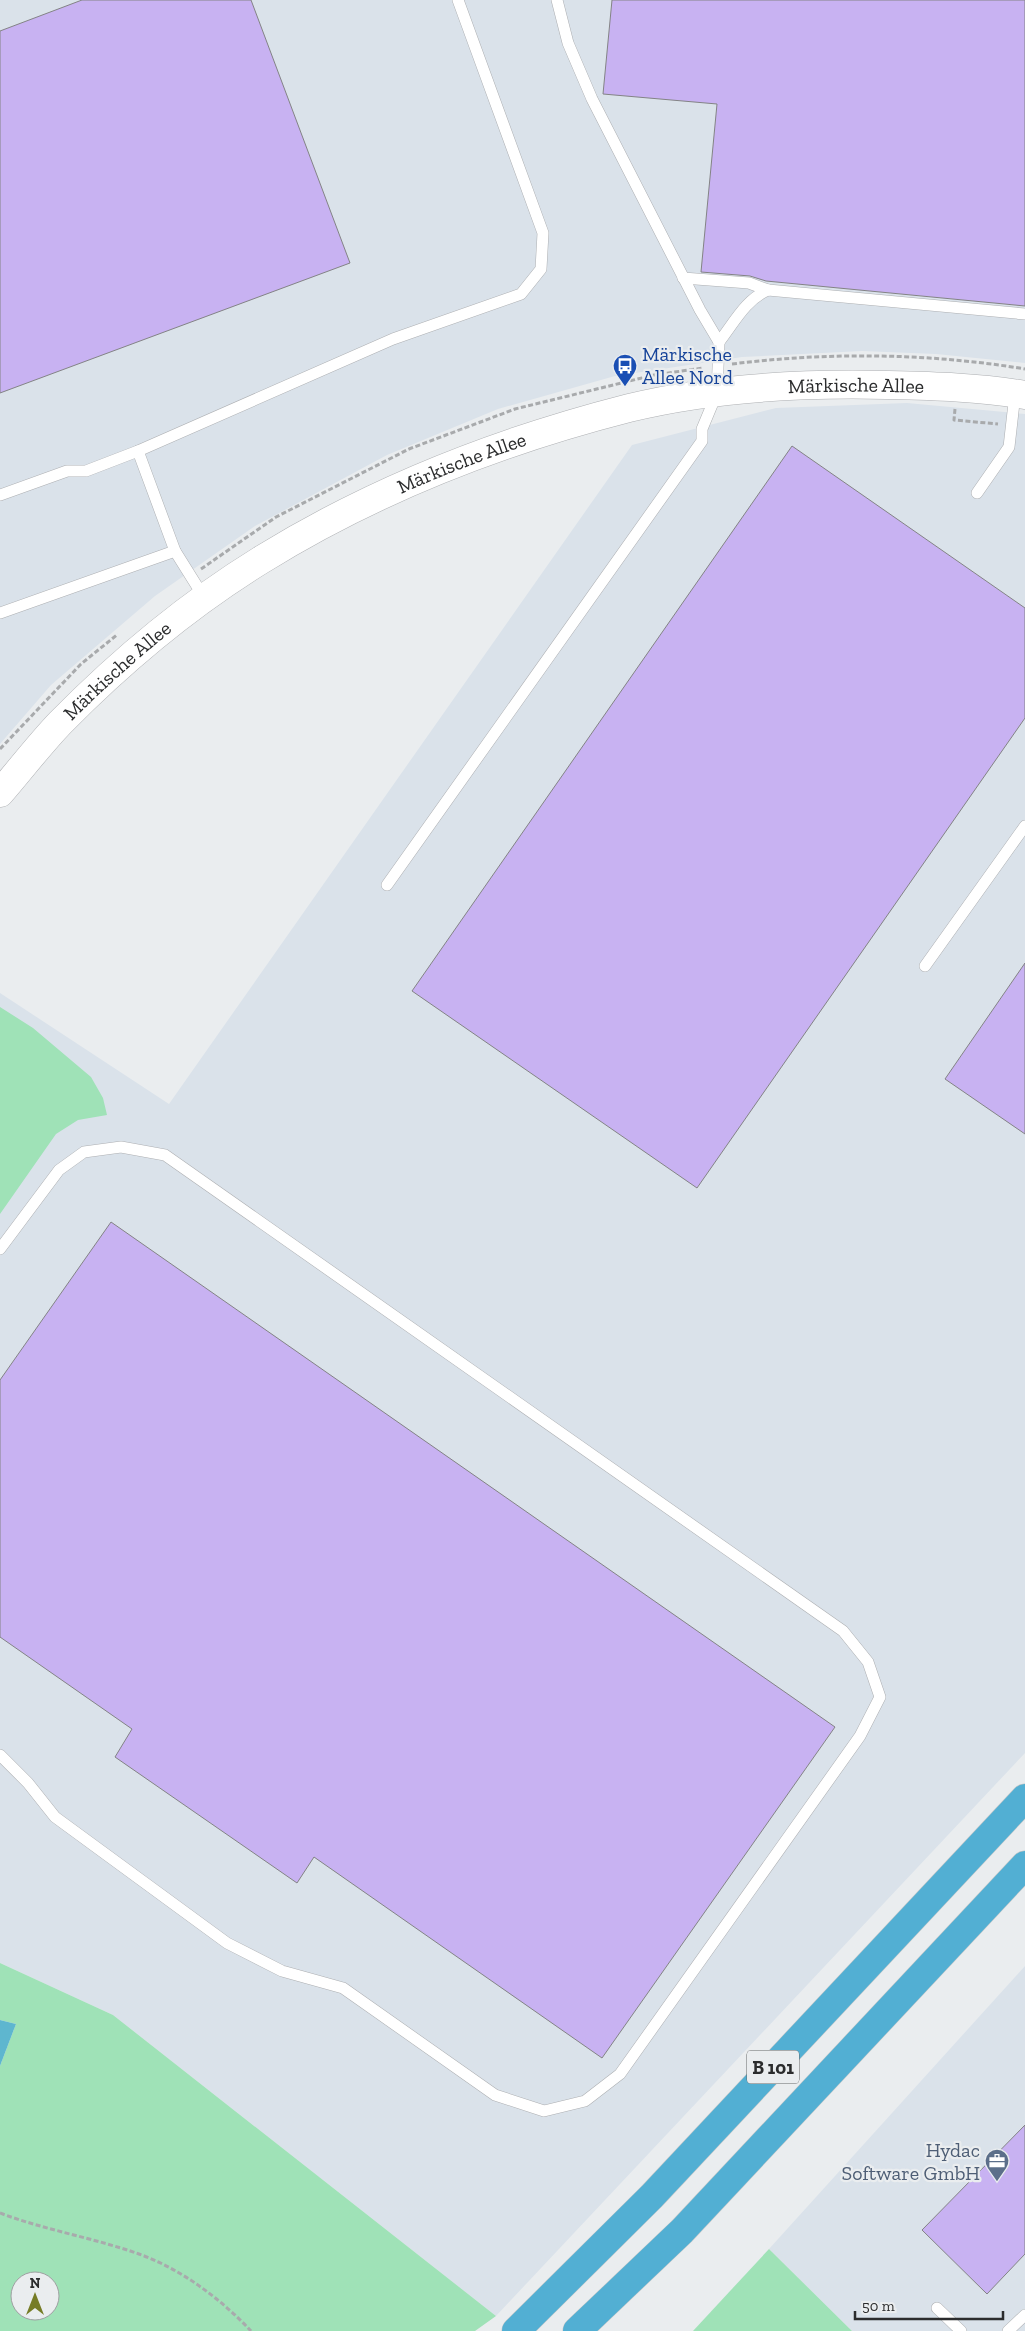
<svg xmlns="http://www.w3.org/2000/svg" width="1025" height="2331" font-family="'Zilla Slab',serif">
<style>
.built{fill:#dae2ea}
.green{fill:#9fe2b7;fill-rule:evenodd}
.water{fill:#5eb6cf}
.building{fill:#c8b2f2;stroke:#838385}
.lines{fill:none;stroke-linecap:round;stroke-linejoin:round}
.lane-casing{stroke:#adafb2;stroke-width:12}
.secondary-casing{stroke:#adafb2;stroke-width:29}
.highway-casing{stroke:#c8c8c8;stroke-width:29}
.path{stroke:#a8aaac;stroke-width:3;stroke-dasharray:5 2.5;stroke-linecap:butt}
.lane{stroke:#fff;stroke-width:11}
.secondary{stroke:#fff;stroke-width:28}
.highway{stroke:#52afd3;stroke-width:28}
.labels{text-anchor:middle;stroke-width:4.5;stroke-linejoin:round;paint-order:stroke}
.shield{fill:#eaedef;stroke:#646667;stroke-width:1}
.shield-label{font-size:19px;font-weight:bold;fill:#2b2c2d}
.transit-label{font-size:20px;fill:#164399;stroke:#eaedef;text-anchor:start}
.street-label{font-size:20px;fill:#2b2c2d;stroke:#eaedef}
.service-label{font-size:20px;fill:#4e5e75;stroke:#eaedef;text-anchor:end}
</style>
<rect width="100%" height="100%" fill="#eaedef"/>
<g class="built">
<path d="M 0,0 L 1025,0 L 1025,363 L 936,354 L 862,351 L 742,357 L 615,376 L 498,409 L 387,455 L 255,526 L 155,596 L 51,685 L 0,744 Z"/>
<path d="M 907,403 L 1025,414 L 1025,1753 L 496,2316 L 113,2015 L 0,1963 L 0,993 L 169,1104 L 632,445 L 776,408 Z"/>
<path d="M 1025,1966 L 1025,2331 L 852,2331 L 769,2249 Z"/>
</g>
<g class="green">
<path d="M 0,1007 L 33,1028 L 91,1077 L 103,1098 L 107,1115 L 78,1120 L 56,1134 L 0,1214 Z"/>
<path d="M 0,1963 L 113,2015 L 496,2316 L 475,2331 L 0,2331 L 0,2066 L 16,2024 L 0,2020 ZM 20,2281 L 50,2281 L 50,2311 L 20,2311 Z"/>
<path d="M 769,2249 L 852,2331 L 693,2331 Z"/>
</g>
<path class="water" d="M 0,2020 L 16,2024 L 0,2066 Z"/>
<g class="building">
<path d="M 82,0 L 251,0 L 350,263 L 0,393 L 0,31 Z"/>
<path d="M 612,0 L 1025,0 L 1025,306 L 766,281 L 750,276 L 701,272 L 717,104 L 603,94 Z"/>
<path d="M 792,446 L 1025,608 L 1025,718 L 697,1188 L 412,991 Z"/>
<path d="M 1025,963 L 1025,1134 L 945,1079 Z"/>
<path d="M 111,1222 L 835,1727 L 602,2058 L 314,1857 L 297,1883 L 115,1757 L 132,1729 L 0,1637 L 0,1380 Z"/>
<path d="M 1025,2125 L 1025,2254 L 987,2294 L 922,2230 Z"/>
</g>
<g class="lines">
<defs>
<g id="lane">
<path d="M 683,278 L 749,283 L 768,290"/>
<path d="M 719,342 C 734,323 745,300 768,290 L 1025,314"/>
<path d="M 977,493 L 1009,447 L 1015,394"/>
<path d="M 0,495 L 67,471 L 86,471 L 138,451"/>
<path d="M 175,551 L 138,451 L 393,339 L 521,294 L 541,269 L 543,233 L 458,0"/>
<path d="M 0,613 L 175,551 L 205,599"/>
<path d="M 387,885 L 702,441 L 702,429 L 717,393 L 719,342 L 700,310 L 592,99 L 568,43 L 557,0"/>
<path d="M 925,966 L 1025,826"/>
<path d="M 0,1249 L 59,1170 L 84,1152 L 121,1147 L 165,1155 L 843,1631 L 868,1662 L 880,1697 L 860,1736 L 620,2074 L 585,2101 L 544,2111 L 495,2095 L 343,1988 L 282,1971 L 227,1943 L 55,1817 L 28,1783 L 0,1755"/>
<path d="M 937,2308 L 961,2331"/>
<path d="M 1008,2331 L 1025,2315"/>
</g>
<g id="secondary">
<path id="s1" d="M 0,793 C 20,770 39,745 60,723 C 120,662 188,605 261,560 C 374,490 500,441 629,408 C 711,388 802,383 887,385 C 932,386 980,387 1025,395"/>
</g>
<g id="highway">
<path d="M 516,2331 L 652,2196 L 1025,1798"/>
<path d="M 577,2331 L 682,2231 L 1025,1865"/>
</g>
</defs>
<use href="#lane" class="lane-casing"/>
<use href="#secondary" class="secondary-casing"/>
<use href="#highway" class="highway-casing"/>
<g class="path">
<path d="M 732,364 C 828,352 929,353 1025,369"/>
<path d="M 955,409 L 954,420 L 998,424"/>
<path d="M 201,569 L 276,517 L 409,449 L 515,409 L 654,375 L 703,368"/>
<path d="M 0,749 L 81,664 L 118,634"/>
<path d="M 0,2213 C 45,2230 94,2238 139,2254 C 181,2269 221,2299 251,2331"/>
</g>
<use href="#lane" class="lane"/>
<use href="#secondary" class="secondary"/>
<use href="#highway" class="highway"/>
</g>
<defs>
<symbol id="bus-pin" viewBox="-11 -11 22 30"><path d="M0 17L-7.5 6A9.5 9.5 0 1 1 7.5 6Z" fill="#1a4fb4" stroke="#eaedef"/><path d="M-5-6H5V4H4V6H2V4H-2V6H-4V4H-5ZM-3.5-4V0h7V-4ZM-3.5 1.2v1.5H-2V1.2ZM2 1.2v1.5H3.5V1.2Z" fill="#fff"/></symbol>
<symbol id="office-pin" viewBox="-11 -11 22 30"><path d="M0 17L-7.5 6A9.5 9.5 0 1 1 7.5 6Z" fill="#5c6f8a" stroke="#eaedef"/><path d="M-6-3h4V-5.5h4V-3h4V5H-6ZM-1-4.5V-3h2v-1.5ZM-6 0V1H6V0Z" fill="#fff"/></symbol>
</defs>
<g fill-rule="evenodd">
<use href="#bus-pin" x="611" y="352" width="28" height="38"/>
<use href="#office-pin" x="983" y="2147" width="28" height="38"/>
</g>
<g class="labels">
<rect class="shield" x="747" y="2050.5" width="52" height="33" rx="4"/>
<g class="shield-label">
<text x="773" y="2074">B 101</text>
</g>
<g class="transit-label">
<text x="642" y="361">Märkische<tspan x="642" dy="23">Allee Nord</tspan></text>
</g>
<g class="street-label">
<text dy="7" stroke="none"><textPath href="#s1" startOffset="980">Märkische Allee</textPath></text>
<text dy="7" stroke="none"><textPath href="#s1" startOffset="575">Märkische Allee</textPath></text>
<text dy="7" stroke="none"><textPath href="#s1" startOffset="170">Märkische Allee</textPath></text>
</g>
<g class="service-label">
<text x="980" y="2157">Hydac<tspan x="980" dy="23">Software GmbH</tspan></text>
</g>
</g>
<g transform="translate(35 2296)"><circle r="24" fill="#eaedef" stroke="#9ea0a1"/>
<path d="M0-4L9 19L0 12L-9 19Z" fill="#767c26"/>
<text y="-8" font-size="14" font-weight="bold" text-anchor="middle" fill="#2b2c2d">N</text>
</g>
<path d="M855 2311v8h148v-8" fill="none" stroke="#2b2c2d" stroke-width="2.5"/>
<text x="862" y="2311" font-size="15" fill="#2b2c2d" stroke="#eaedef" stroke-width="4" paint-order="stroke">50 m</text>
</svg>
